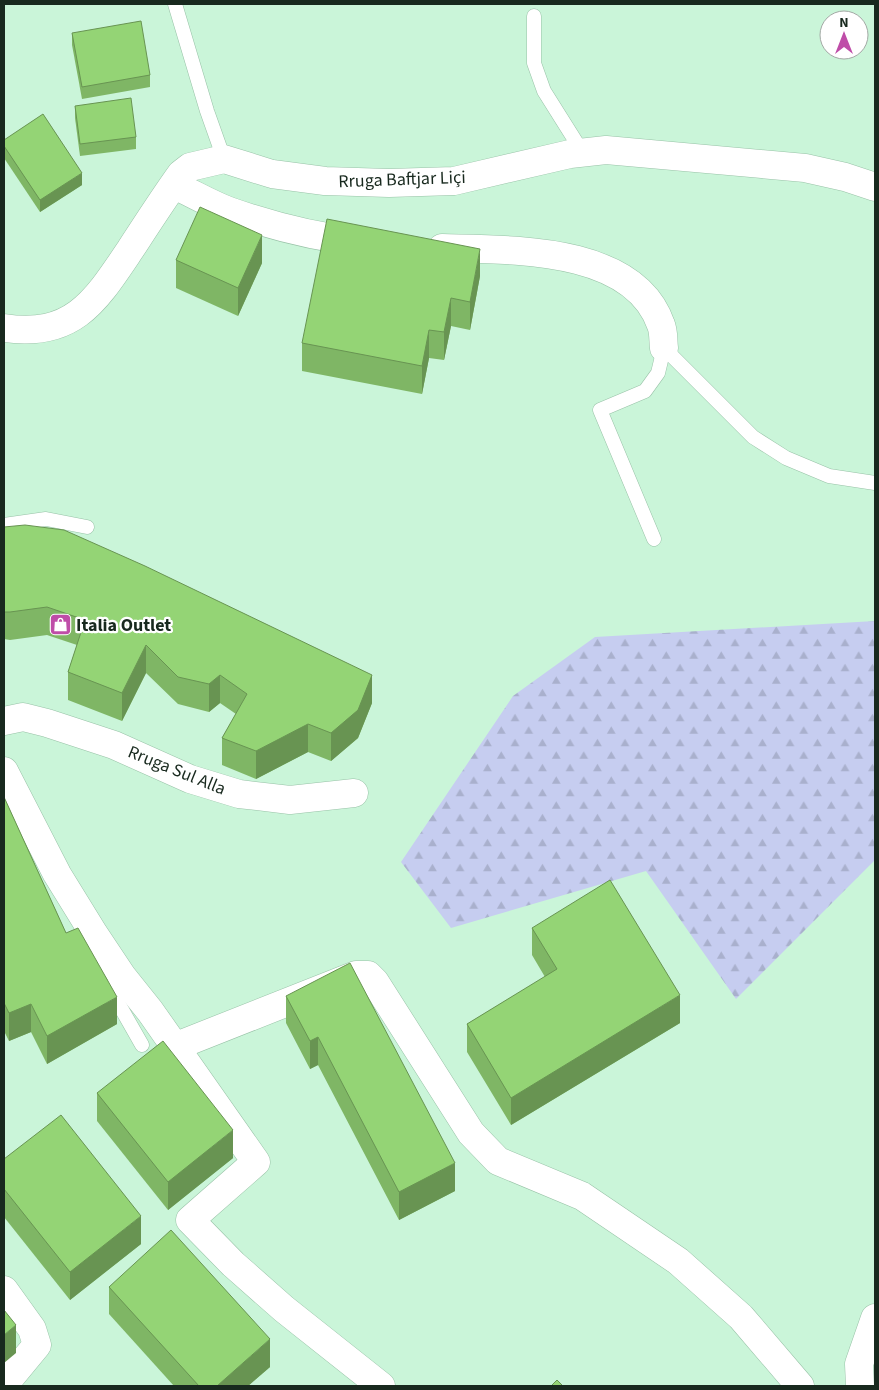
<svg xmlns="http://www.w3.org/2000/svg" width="879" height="1390" font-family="'Source Sans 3',sans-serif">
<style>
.forest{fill:url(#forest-firs)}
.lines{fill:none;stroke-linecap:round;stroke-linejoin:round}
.lane-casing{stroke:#98c2a7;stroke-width:15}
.street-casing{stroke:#98c2a7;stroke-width:29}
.lane{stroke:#fff;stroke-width:14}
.street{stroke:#fff;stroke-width:28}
.wall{fill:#7fb665}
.shaded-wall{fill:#689452}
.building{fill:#94d475;stroke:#689452}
.labels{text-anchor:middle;stroke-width:4.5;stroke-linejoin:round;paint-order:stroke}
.street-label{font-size:18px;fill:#18291e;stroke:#fff}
.poi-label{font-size:18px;font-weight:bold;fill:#18291e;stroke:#fff;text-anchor:start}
</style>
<defs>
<pattern id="forest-firs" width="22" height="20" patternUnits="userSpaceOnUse" patternTransform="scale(1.25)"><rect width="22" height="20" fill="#c6cdf0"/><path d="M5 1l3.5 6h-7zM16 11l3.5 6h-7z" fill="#a9b0cd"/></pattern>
</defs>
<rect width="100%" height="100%" fill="#caf5d9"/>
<path class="forest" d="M 875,621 L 875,860 L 736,999 L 646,871 L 451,928 L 401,862 L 513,696 L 595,637 Z"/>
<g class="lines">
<defs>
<g id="lane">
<path d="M 175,4 L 207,111 L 224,159"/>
<path d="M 534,16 L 534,63 L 544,91 L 583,153"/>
<path d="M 664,348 L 753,437 L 786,458 L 829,476 L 875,483"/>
<path d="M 4,525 L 46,519 L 87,527"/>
<path d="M 654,539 L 600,410 L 645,391 L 658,373 L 664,348"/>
<path d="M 109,987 L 142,1045"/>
</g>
<g id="street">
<path d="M 174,185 C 192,193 210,204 229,211 C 272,226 315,237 360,242"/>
<path d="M 442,248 C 511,250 634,246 661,325 C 664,332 663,341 664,348"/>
<path d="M 4,328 C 73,338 95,302 130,250 C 147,224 163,199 181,174 L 190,167 L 224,159 L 272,174 L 325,181 L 389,183 L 454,181 L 570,154 L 606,150 L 805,168 L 845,177 L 875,187"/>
<path d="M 4,721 L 23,717 L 47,723 L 114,745 L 190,779 L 239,794 L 290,800 L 354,793"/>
<path d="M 4,771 L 57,874 L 94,934 L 122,976 L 150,1011 L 256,1162 L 190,1220 L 233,1264 L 284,1309 L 381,1386"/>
<path d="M 174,1047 L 356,975 L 368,975 L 375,982 L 471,1133 L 498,1161 L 582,1196 L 678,1261 L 741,1317 L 800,1386"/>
<path d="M 4,1290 L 32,1329 L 37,1345 L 4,1385"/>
<path d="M 860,1386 L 859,1364 L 875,1318"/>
</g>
</defs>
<use href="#lane" class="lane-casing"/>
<use href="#street" class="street-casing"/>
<use href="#lane" class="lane"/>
<use href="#street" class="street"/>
</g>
<g class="wall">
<path d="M 72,33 L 150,75 L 150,87 L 82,99 L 72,45 Z"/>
<path d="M 75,106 L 136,137 L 136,149 L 80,156 L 75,118 Z"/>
<path d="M 4,140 L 82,185 L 40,212 L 4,158 Z"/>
<path d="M 176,260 L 262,263 L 238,316 L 176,288 Z"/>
<path d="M 480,276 L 470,330 L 451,326 L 444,360 L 429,358 L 422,394 L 302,371 L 302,343 Z"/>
<path d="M 4,527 L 372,703 L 358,738 L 331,761 L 308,752 L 256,779 L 222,765 L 222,738 L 236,714 L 220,703 L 209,712 L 178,704 L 146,673 L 122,721 L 68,700 L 68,672 L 77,645 L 47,635 L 10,640 L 4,639 Z"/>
<path d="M 4,797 L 66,933 L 117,1024 L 47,1064 L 31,1032 L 9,1041 L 4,1031 Z"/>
<path d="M 532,928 L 680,1023 L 511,1125 L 467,1052 L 467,1024 L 545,977 L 532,955 Z"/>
<path d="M 286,996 L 455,1191 L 399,1220 L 318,1065 L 310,1069 L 286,1023 Z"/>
<path d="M 97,1093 L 233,1158 L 168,1210 L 97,1121 Z"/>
<path d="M 4,1159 L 141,1244 L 70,1300 L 4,1217 Z"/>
<path d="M 109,1287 L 270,1367 L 248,1386 L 174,1386 L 109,1314 Z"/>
</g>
<g class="shaded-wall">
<path d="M 82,173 L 82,185 L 40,212 L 40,200 Z"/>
<path d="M 262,235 L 262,263 L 238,316 L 238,288 Z"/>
<path d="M 480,249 L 480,276 L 470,330 L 470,302 Z"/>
<path d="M 451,298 L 451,326 L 444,360 L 444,332 Z"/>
<path d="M 429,330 L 429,358 L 422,394 L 422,366 Z"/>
<path d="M 146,645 L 146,673 L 122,721 L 122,693 Z"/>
<path d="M 220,675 L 220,703 L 209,712 L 209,684 Z"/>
<path d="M 372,675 L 372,703 L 358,738 L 331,761 L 331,733 Z"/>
<path d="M 308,724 L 308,752 L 256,779 L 256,751 Z"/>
<path d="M 680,995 L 680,1023 L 511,1125 L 511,1098 Z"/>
<path d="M 117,997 L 117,1024 L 47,1064 L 47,1036 Z"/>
<path d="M 31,1004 L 31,1032 L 9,1041 L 9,1013 Z"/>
<path d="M 318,1037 L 318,1065 L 310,1069 L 310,1041 Z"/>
<path d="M 233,1130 L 233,1158 L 168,1210 L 168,1182 Z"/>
<path d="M 455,1163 L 455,1191 L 399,1220 L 399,1192 Z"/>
<path d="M 141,1216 L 141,1244 L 70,1300 L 70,1272 Z"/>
<path d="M 16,1325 L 16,1353 L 4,1363 L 4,1335 Z"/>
<path d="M 270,1339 L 270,1367 L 248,1386 L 217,1386 Z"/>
</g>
<g class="building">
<path d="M 141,21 L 150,75 L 82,87 L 72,33 Z"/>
<path d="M 131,98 L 136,137 L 80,144 L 75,106 Z"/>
<path d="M 43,114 L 82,173 L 40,200 L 4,146 L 4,140 Z"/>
<path d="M 200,207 L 262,235 L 238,288 L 176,260 Z"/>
<path d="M 327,219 L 480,249 L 470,302 L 451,298 L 444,332 L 429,330 L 422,366 L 302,343 Z"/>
<path d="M 25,525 L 64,530 L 145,566 L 372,675 L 358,710 L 331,733 L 308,724 L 256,751 L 222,738 L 247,694 L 220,675 L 209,684 L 178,677 L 146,645 L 122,693 L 68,672 L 85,620 L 47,607 L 10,612 L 4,612 L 4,527 Z"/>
<path d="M 4,797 L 66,933 L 78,928 L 117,997 L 47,1036 L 31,1004 L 9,1013 L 4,1003 Z"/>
<path d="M 610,880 L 680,995 L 511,1098 L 467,1024 L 557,969 L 532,928 Z"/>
<path d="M 350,963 L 455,1163 L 399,1192 L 318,1037 L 310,1041 L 286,996 Z"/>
<path d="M 163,1041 L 233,1130 L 168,1182 L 97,1093 Z"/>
<path d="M 61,1115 L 141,1216 L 70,1272 L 4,1189 L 4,1159 Z"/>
<path d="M 171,1230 L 270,1339 L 217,1386 L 199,1386 L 109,1287 Z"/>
<path d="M 4,1310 L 16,1325 L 4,1335 Z"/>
<path d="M 557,1380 L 563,1386 L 551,1386 Z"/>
</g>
<defs>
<symbol id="shop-square" viewBox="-11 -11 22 22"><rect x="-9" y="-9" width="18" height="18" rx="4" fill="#bf4da8" stroke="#fff"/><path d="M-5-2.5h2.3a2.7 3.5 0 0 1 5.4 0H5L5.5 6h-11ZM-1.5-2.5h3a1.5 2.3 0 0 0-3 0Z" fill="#fff"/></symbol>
</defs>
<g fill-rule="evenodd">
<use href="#shop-square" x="48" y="612" width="25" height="25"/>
</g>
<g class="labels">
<g class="street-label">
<text transform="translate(402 179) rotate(-2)" y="6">Rruga Baftjar Liçi</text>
<text transform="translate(177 770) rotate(22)" y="6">Rruga Sul Alla</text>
</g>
<g class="poi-label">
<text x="76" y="631">Italia Outlet</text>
</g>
</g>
<rect width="879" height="1390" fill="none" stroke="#18291e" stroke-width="10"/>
<g transform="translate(844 35)"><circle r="24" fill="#ffffff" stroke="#a3a9a5"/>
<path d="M0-4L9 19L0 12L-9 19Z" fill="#bf4da8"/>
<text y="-8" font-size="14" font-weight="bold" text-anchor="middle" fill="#18291e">N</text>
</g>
</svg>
